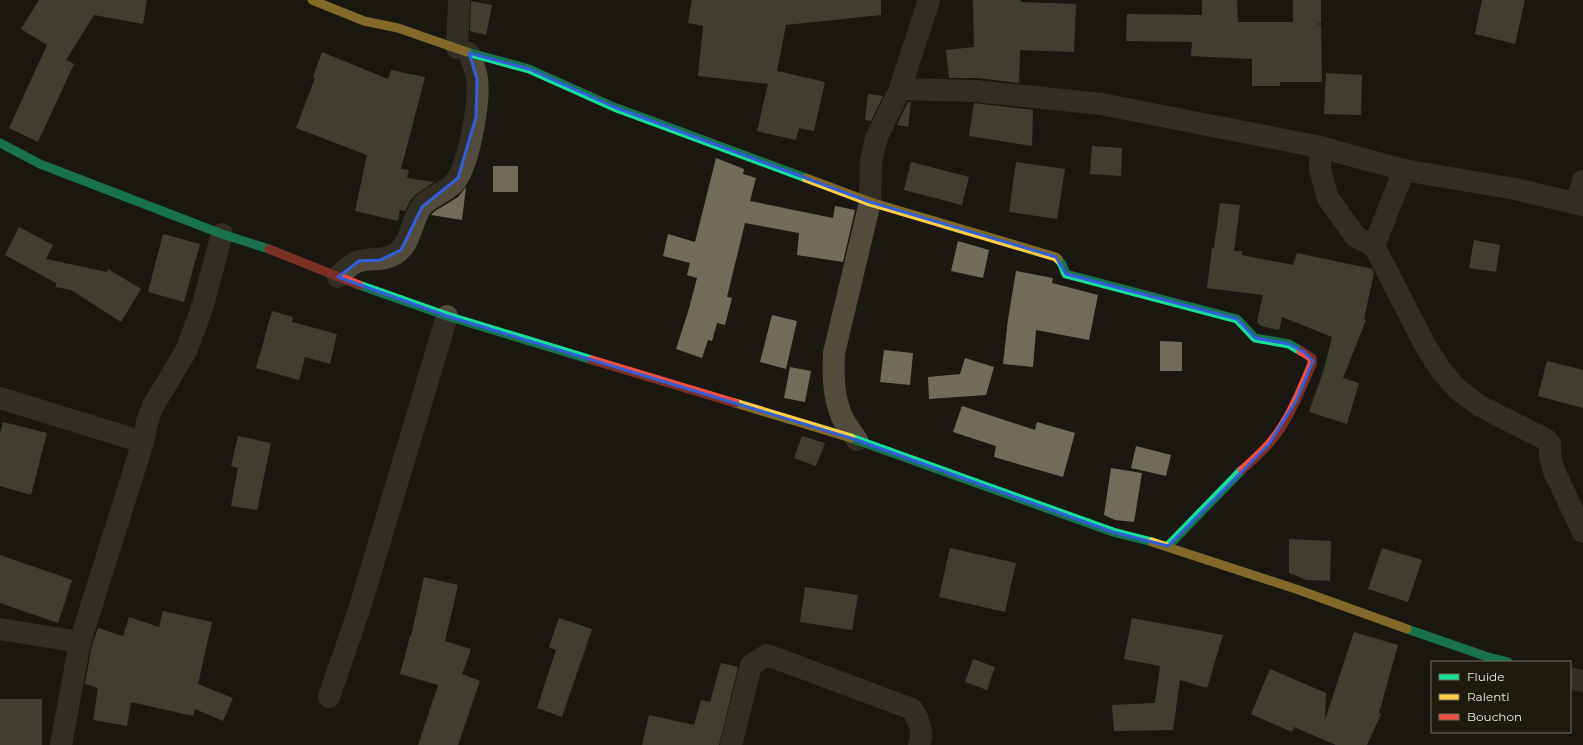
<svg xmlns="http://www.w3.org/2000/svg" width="1583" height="745" font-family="Montserrat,sans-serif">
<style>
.building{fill:#716c5a}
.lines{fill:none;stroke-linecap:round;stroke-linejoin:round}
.street{stroke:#534b3c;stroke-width:22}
.fast{stroke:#16e098;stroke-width:9}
.slow{stroke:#ffcf43;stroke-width:9}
.jam{stroke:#f24e42;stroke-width:9}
.marked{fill:none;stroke:#325ed9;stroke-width:3;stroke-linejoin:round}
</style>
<rect width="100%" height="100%" fill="#1a1811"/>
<g class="building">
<path d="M 39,0 L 147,0 L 143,24 L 94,15 L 66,60 L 74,64 L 38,142 L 9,128 L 47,45 L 21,29 Z"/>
<path d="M 692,0 L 881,0 L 881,15 L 786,25 L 777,71 L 825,82 L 814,131 L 799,128 L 796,140 L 757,131 L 768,84 L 698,76 L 703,26 L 688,23 Z"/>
<path d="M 973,0 L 1021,0 L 1021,2 L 1076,4 L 1074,52 L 1020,50 L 1019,83 L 978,78 L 949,78 L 946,50 L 974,47 Z"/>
<path d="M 1202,0 L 1237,0 L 1238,22 L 1293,22 L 1293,0 L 1321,0 L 1321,23 L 1317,24 L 1321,25 L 1322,82 L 1280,82 L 1280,86 L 1252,86 L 1252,59 L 1191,56 L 1192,42 L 1126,41 L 1127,14 L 1202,15 Z"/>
<path d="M 1482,0 L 1525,0 L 1515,44 L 1475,34 Z"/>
<path d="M 471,1 L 492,5 L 486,35 L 470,31 Z"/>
<path d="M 322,52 L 388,79 L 391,70 L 425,77 L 401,169 L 409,170 L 407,178 L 434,182 L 415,195 L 410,201 L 405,211 L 400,210 L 398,221 L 355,211 L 367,155 L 296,128 L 315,78 L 313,77 Z"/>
<path d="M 1326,73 L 1362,75 L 1361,115 L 1324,114 Z"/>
<path d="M 868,94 L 883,96 L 871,121 L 865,120 Z"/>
<path d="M 908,102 L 911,102 L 908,127 L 897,125 Z"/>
<path d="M 974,103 L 1033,110 L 1032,146 L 969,136 Z"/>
<path d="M 1092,146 L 1122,148 L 1121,176 L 1090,174 Z"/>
<path d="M 716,158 L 744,169 L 743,174 L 756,178 L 750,201 L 833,218 L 835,206 L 855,210 L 843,262 L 797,255 L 799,233 L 745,223 L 727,297 L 732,298 L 725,325 L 717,323 L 712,341 L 708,340 L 702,358 L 676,349 L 688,312 L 697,278 L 687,275 L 690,263 L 663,256 L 668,234 L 695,242 Z"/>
<path d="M 911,162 L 969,177 L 962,205 L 904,190 Z"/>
<path d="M 1016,162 L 1065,169 L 1057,219 L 1009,212 Z"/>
<rect x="493" y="166" width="25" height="26"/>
<path d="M 466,187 L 462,220 L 431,215 L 435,211 L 458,197 Z"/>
<path d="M 1220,203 L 1240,205 L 1234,251 L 1242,251 L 1242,255 L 1293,265 L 1297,253 L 1372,269 L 1374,273 L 1364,319 L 1366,320 L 1343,378 L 1359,383 L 1347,424 L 1309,412 L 1324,369 L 1332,337 L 1282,317 L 1279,330 L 1261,326 L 1257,322 L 1263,295 L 1207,288 L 1212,248 L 1214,248 Z"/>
<path d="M 19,227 L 53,245 L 46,259 L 107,272 L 108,269 L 141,289 L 121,322 L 71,290 L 56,287 L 56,283 L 5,255 Z"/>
<path d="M 163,234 L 200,244 L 184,302 L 148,292 Z"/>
<path d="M 1474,240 L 1500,245 L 1496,272 L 1469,268 Z"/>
<path d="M 958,241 L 989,250 L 983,278 L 951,271 Z"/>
<path d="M 1016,271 L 1053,278 L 1052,283 L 1098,295 L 1089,340 L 1036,330 L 1033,367 L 1003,364 L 1008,319 Z"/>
<path d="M 272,311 L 293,317 L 292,322 L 337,334 L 330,364 L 305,357 L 299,380 L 256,368 Z"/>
<path d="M 772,315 L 797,321 L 786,369 L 760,362 Z"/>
<path d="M 1160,341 L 1182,342 L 1182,371 L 1160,371 Z"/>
<path d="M 884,350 L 913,353 L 910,385 L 880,382 Z"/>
<path d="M 965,358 L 994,367 L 986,395 L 929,399 L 928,377 L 960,374 Z"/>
<path d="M 1547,361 L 1583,370 L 1583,408 L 1538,396 Z"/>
<path d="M 790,367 L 811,371 L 805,402 L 784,398 Z"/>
<path d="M 962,406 L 1035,430 L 1037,422 L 1075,433 L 1063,477 L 994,457 L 996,446 L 953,432 Z"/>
<path d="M 3,422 L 47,433 L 31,495 L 0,486 L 0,434 Z"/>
<path d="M 238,436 L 271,443 L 257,510 L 231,506 L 238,468 L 231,466 Z"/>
<path d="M 802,436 L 825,443 L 816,466 L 794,458 Z"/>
<path d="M 1136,446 L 1171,455 L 1166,476 L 1131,468 Z"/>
<path d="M 1111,468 L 1142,473 L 1134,522 L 1115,520 L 1104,515 Z"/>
<path d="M 1289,539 L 1331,541 L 1330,581 L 1307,580 L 1289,573 Z"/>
<path d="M 950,548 L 1016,563 L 1005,612 L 939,597 Z"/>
<path d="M 1382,548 L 1422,560 L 1408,602 L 1368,589 Z"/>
<path d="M 0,555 L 72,580 L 58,623 L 0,603 Z"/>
<path d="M 424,577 L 458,585 L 445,641 L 471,649 L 462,674 L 480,681 L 458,745 L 418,745 L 438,685 L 400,674 L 410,636 L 411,636 Z"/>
<path d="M 805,587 L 858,595 L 852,630 L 800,622 Z"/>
<path d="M 163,611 L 212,622 L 198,684 L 233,698 L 223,721 L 195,709 L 193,716 L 131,702 L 127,726 L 93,720 L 98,688 L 85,684 L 92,645 L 98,628 L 123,636 L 129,617 L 159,627 Z"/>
<path d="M 559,618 L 592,629 L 562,717 L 537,708 L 556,650 L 549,647 Z"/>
<path d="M 1132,618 L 1223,635 L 1207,688 L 1180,680 L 1173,730 L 1114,731 L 1112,705 L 1155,703 L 1160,666 L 1124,659 Z"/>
<path d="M 1354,632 L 1398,645 L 1379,713 L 1381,714 L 1367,745 L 1336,745 L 1294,727 L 1292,732 L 1251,714 L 1270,669 L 1326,693 L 1325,720 Z"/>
<path d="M 973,659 L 995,667 L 987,690 L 965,682 Z"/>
<path d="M 721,663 L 738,667 L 719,745 L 642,745 L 649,715 L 694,725 L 701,700 L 710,702 Z"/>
<rect x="0" y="699" width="42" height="46"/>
</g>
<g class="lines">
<g class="street">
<path d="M 457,48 L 459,0"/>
<path d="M 900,89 L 975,91 L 1101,104 L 1320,147 L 1404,170 L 1515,189 L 1583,205"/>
<path d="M 1320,147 L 1320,170 L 1328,198 L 1356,237 L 1374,246 L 1425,345 L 1440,369 L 1457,389 L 1480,406 L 1547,440 L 1550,444 L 1550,456 L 1554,471 L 1583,532"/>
<path d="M 1577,203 L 1583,181"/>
<path d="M 1374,246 L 1404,170"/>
<path d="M 338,277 C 344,271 351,263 360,261 C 372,258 384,261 395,254 C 410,246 412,221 421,207 C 429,197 444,193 453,184 C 469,168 480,101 477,79 C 476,71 472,61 469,53"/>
<path d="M 0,398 L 143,442"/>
<path d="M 857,440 C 852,433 846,425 842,417 C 833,395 833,375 834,353 L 870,202 L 871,161 L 876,139 L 900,89 L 929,0"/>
<path d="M 0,629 L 80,642"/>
<path d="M 1570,678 L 1583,681"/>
<path d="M 329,697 L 360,607 L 447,316"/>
<path d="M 61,745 L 80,642 L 143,442 L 147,422 L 153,406 L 186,351 L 202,308 L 222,234"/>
<path d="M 731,745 L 751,665 L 767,655 L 912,709 C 919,721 924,731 919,745"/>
</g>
<g class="fast">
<path d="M 467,52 L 529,69 L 614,107 L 806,178"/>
<path d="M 0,143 L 40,164 L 222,234 L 269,249"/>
<path d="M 1058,259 L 1062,264 L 1066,274 L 1237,319 L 1255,338 L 1289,344 L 1301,351"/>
<path d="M 359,285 L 447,316 L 592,360"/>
<path d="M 851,438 L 1113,532 L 1152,542"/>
<path d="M 1168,546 L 1242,470"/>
<path d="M 1407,629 L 1485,656 L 1508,662"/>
</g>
<g class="slow">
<path d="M 312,0 L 364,21 L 398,28 L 467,52"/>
<path d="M 806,178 L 870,202 L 1056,257 L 1058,259"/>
<path d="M 735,403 L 851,438"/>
<path d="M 1152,542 L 1296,589 L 1407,629"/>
</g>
<g class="jam">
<path d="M 269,249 L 359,285"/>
<path d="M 592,360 L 735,403"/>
<path d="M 1242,470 C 1251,462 1261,453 1269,444 C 1289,421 1300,392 1312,364 L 1312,358 L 1301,351"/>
</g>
</g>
<path d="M0 0H1583V745H0ZM 469,53 L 529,69 L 614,107 L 870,202 L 1056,257 L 1066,274 L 1237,319 L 1255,338 L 1289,344 L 1304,352 L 1313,361 L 1296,401 L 1269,444 L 1168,546 L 1113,532 L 857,440 L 447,316 L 338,277 L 359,261 L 380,260 L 401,250 L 422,207 L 458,178 L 476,117 L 477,79 Z" fill="#1a1811" fill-opacity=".55" fill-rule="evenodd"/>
<path class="marked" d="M 469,53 L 529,69 L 614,107 L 870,202 L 1056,257 L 1066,274 L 1237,319 L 1255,338 L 1289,344 L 1304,352 L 1313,361 L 1296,401 L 1269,444 L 1168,546 L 1113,532 L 857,440 L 447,316 L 338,277 L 359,261 L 380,260 L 401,250 L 422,207 L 458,178 L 476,117 L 477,79 Z"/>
<rect x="1431" y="661" width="140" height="72" fill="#1e1a0d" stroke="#726e63"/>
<rect x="1439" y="674" width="20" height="6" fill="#16e098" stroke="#726e63"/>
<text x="1467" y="681" font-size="12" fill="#efece3">Fluide</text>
<rect x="1439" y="694" width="20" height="6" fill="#ffcf43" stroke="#726e63"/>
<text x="1467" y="701" font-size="12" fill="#efece3">Ralenti</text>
<rect x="1439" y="714" width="20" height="6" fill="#f24e42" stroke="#726e63"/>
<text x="1467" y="721" font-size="12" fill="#efece3">Bouchon</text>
</svg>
